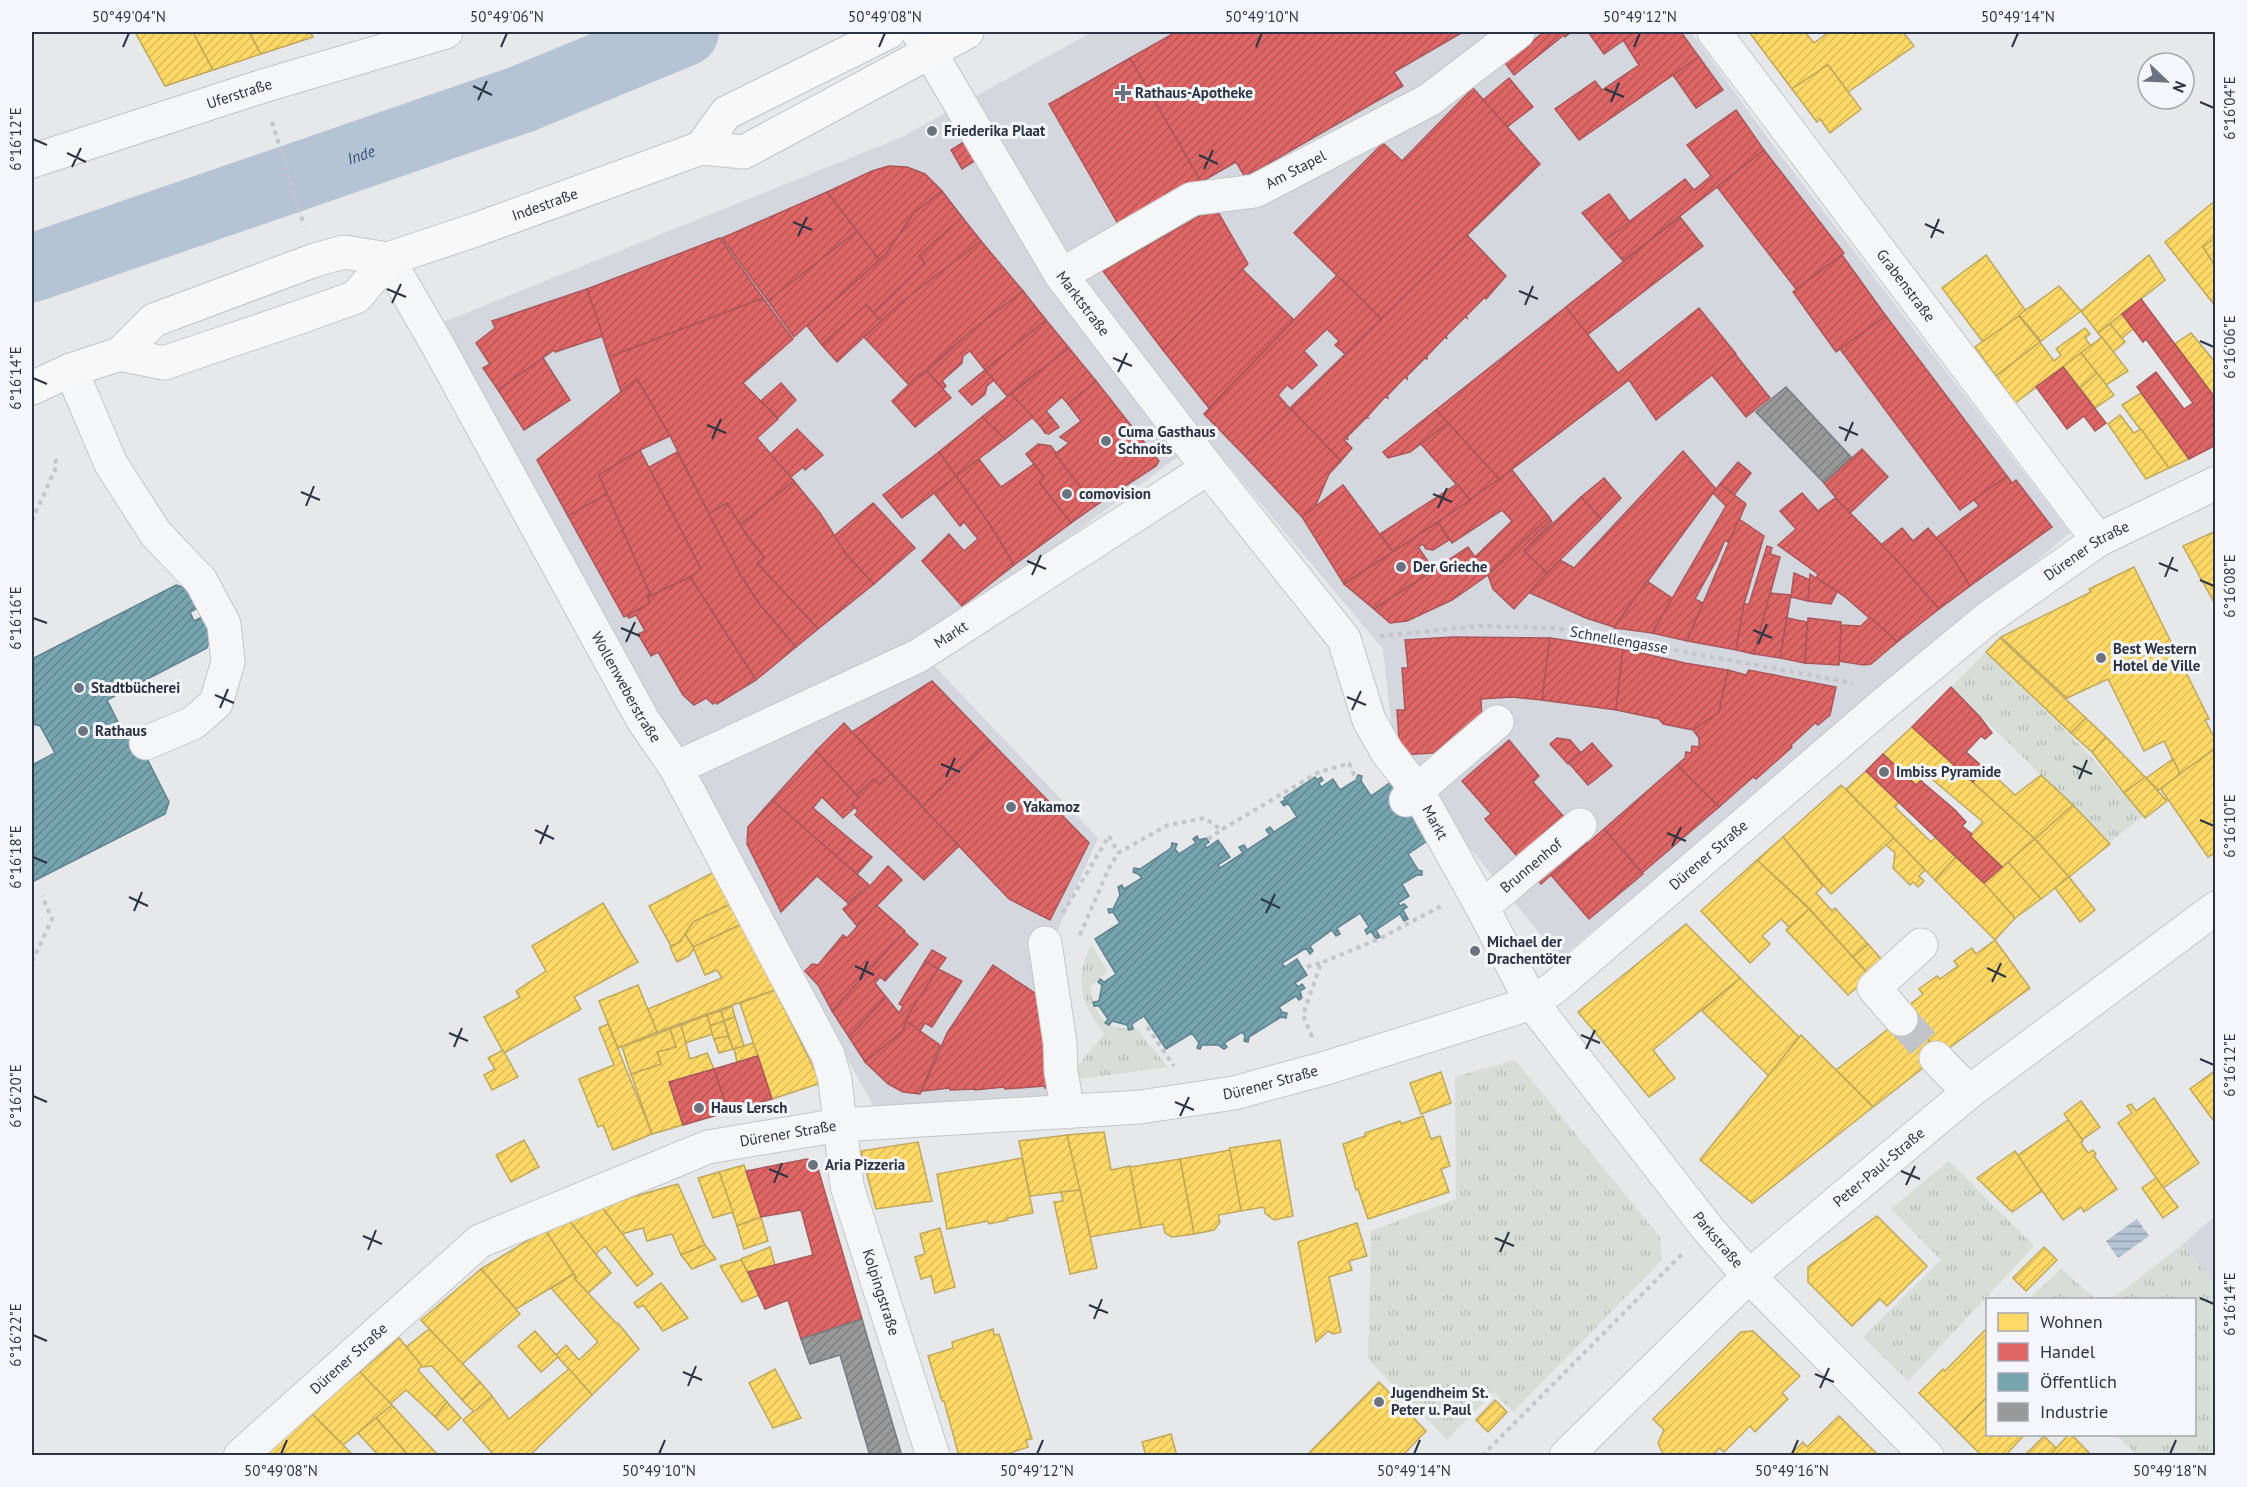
<svg xmlns="http://www.w3.org/2000/svg" width="2247" height="1487" font-family="'PT Sans',sans-serif">
<style>
.built{fill:#d4d7dd}
.grass{fill:url(#grass-tufts)}
.water{fill:url(#water-rules)}
.homes{fill:url(#homes-hatch);stroke:#bfa85c;stroke-width:1.5}
.shops{fill:url(#shops-hatch);stroke:#aa575c;stroke-width:1.5}
.public{fill:url(#public-hatch);stroke:#60838f;stroke-width:1.5}
.industry{fill:url(#industry-hatch);stroke:#787b80;stroke-width:1.5}
.lines{fill:none;stroke-linecap:round;stroke-linejoin:round}
.river{stroke:#b4c4d5;stroke-width:68}
.minor-tunnel{stroke:#c1c4c9;stroke-width:33;stroke-dasharray:33 16;stroke-linecap:butt}
.minor-casing{stroke:#c4c6c8;stroke-width:35}
.major-casing{stroke:#c2c5c8;stroke-width:35}
.path{stroke:#c5c6ca;stroke-width:4;stroke-dasharray:4.5 4.5;stroke-linecap:butt}
.minor{stroke:#f5f6f7;stroke-width:33}
.major{stroke:#f8f8f8;stroke-width:33}
.ticks{fill:none;stroke:#2b3445;stroke-width:2}
.poi-dot{fill:#6c737f;stroke:#f4f6f9;stroke-width:2}
.labels{text-anchor:middle;stroke-width:6;stroke-linejoin:round;paint-order:stroke}
.poi-label{font-size:15px;font-weight:bold;fill:#2b3445;stroke:#f4f6f9;text-anchor:start}
.street-label{font-size:15px;fill:#2b3445;stroke:#f4f6f9}
.water-label{font-size:16px;font-style:italic;fill:#34527a;stroke:#f4f6f9}
.neatline{fill:none;stroke:#2b3445;stroke-width:2}
.ticks-label{font-size:15px;text-anchor:middle;fill:#2b3445}
</style>
<defs>
<pattern id="grass-tufts" width="24" height="20" patternUnits="userSpaceOnUse" patternTransform="scale(1.5)"><rect width="24" height="20" fill="#d6ded6"/><path d="M3 7l-1-3M5 7V3M7 7l1-3M15 17l-1-3M17 17v-4M19 17l1-3" fill="none" stroke="#b8bfb9"/></pattern>
<pattern id="water-rules" width="6" height="5" patternUnits="userSpaceOnUse" patternTransform="scale(1.5)"><rect width="6" height="5" fill="#b4c4d5"/><path d="M0 2.5h6" fill="none" stroke="#93a0af"/></pattern>
<pattern id="homes-hatch" width="6" height="6" patternUnits="userSpaceOnUse" patternTransform="scale(1.5)"><rect width="6" height="6" fill="#ffd966"/><path d="M-1 1l2-2M0 6l6-6M5 7l2-2" fill="none" stroke="#dbbb5a"/></pattern>
<pattern id="shops-hatch" width="6" height="6" patternUnits="userSpaceOnUse" patternTransform="scale(1.5)"><rect width="6" height="6" fill="#e06666"/><path d="M-1 1l2-2M0 6l6-6M5 7l2-2" fill="none" stroke="#b65556"/></pattern>
<pattern id="public-hatch" width="6" height="6" patternUnits="userSpaceOnUse" patternTransform="scale(1.5)"><rect width="6" height="6" fill="#76a5af"/><path d="M-1 1l2-2M0 6l6-6M5 7l2-2" fill="none" stroke="#618790"/></pattern>
<pattern id="industry-hatch" width="6" height="6" patternUnits="userSpaceOnUse" patternTransform="scale(1.5)"><rect width="6" height="6" fill="#999"/><path d="M-1 1l2-2M0 6l6-6M5 7l2-2" fill="none" stroke="#7d7e7f"/></pattern>
</defs>
<rect width="100%" height="100%" fill="#e6e8ea"/>
<g class="built">
<path d="M 1092,32 L 1691,32 L 1776,149 L 2070,533 L 1560,958 L 1395,757 L 1383,649 L 1205,437 L 917,648 L 1098,838 L 1044,961 L 1056,1097 L 874,1107 L 441,323 L 900,138 Z"/>
<path d="M 2215,1216 L 2215,1284 L 2182,1245 Z"/>
</g>
<g class="grass">
<path d="M 1986,652 L 2082,747 L 2143,816 L 2110,842 L 1951,687 Z"/>
<path d="M 1091,945 L 1108,971 L 1090,987 C 1092,1002 1099,1023 1116,1027 C 1122,1029 1130,1028 1136,1028 L 1168,1067 L 1079,1079 L 1078,1066 L 1104,1034 C 1082,1005 1073,979 1091,945 Z"/>
<path d="M 1515,1060 L 1660,1237 L 1662,1260 L 1513,1412 L 1493,1392 L 1447,1440 L 1368,1359 L 1371,1231 L 1456,1199 L 1455,1077 Z"/>
<path d="M 1949,1161 L 2034,1246 L 1908,1381 L 1863,1337 L 1941,1260 L 1891,1209 Z"/>
<path d="M 2182,1245 L 2215,1284 L 2215,1455 L 2137,1455 L 2116,1435 L 2194,1434 L 2194,1300 L 2112,1299 Z"/>
<path d="M 2061,1269 L 2096,1299 L 2029,1299 Z"/>
</g>
<path class="water" d="M 2137,1219 L 2149,1236 L 2118,1258 L 2106,1241 Z"/>
<g class="homes">
<path d="M 135,32 L 193,32 L 213,70 L 165,86 Z"/>
<path d="M 193,32 L 249,32 L 261,54 L 213,70 Z"/>
<path d="M 249,32 L 310,32 L 313,37 L 261,54 Z"/>
<path d="M 1749,32 L 1805,32 L 1814,43 L 1829,32 L 1903,32 L 1914,46 L 1848,92 L 1828,65 L 1792,89 Z"/>
<path d="M 1828,65 L 1861,109 L 1830,133 L 1820,119 L 1817,122 L 1792,89 Z"/>
<path d="M 2216,200 L 2216,237 L 2203,247 L 2216,267 L 2216,307 L 2165,242 Z"/>
<path d="M 2216,237 L 2216,267 L 2203,247 Z"/>
<path d="M 1986,255 L 2026,311 L 1983,342 L 1942,288 Z"/>
<path d="M 2149,255 L 2165,280 L 2098,333 L 2081,311 Z"/>
<path d="M 2059,286 L 2081,311 L 2041,341 L 2019,315 Z"/>
<path d="M 2122,314 L 2133,329 L 2121,339 L 2110,324 Z"/>
<path d="M 2019,316 L 2040,342 L 1996,376 L 1975,347 Z"/>
<path d="M 2110,324 L 2125,342 L 2113,352 L 2098,333 Z"/>
<path d="M 2085,328 L 2090,334 L 2085,338 L 2091,346 L 2015,403 L 1996,376 L 2040,342 L 2054,361 L 2061,355 L 2056,349 Z"/>
<path d="M 2191,333 L 2216,363 L 2216,399 L 2175,344 Z"/>
<path d="M 2102,337 L 2128,371 L 2106,385 L 2081,353 Z"/>
<path d="M 2081,353 L 2097,373 L 2080,388 L 2063,367 Z"/>
<path d="M 2097,373 L 2114,395 L 2095,408 L 2080,388 Z"/>
<path d="M 2141,393 L 2189,459 L 2169,468 L 2122,405 Z"/>
<path d="M 2120,415 L 2134,433 L 2141,429 L 2169,468 L 2146,479 L 2108,424 Z"/>
<path d="M 2216,531 L 2216,606 L 2183,546 Z"/>
<path d="M 2134,567 L 2209,719 L 2205,720 L 2216,741 L 2216,748 L 2180,774 L 2164,741 L 2144,751 L 2108,679 L 2067,698 L 2001,637 L 2091,592 L 2089,589 Z"/>
<path d="M 2000,638 L 2086,718 L 2071,733 L 1986,652 Z"/>
<path d="M 2086,718 L 2106,737 L 2092,752 L 2071,733 Z"/>
<path d="M 1912,727 L 2035,839 L 2002,867 L 1970,836 L 1983,822 L 1927,775 L 1916,785 L 1883,754 Z"/>
<path d="M 2106,737 L 2145,777 L 2124,793 L 2092,752 Z"/>
<path d="M 2216,748 L 2216,852 L 2208,857 L 2160,788 Z"/>
<path d="M 2173,759 L 2180,774 L 2158,790 L 2146,778 Z"/>
<path d="M 1986,768 L 2015,795 L 2041,775 L 2073,805 L 2035,839 L 1973,782 Z"/>
<path d="M 1866,771 L 1899,802 L 1895,807 L 1931,842 L 1936,837 L 1956,857 L 1935,880 L 1846,789 Z"/>
<path d="M 2145,777 L 2167,801 L 2145,818 L 2124,793 Z"/>
<path d="M 1841,785 L 1894,838 L 1831,894 L 1783,837 Z"/>
<path d="M 2073,805 L 2110,844 L 2069,877 L 2035,839 Z"/>
<path d="M 1783,837 L 1823,886 L 1816,893 L 1832,911 L 1835,908 L 1868,944 L 1853,957 L 1807,906 L 1757,860 Z"/>
<path d="M 1894,838 L 1925,870 L 1919,876 L 1924,881 L 1918,887 L 1913,882 L 1910,885 L 1893,868 L 1895,853 L 1886,845 Z"/>
<path d="M 2035,839 L 2069,877 L 2041,899 L 2008,862 Z"/>
<path d="M 1956,857 L 1984,883 L 2015,918 L 1995,940 L 1935,880 Z"/>
<path d="M 1757,860 L 1809,909 L 1789,927 L 1781,919 L 1762,936 L 1770,944 L 1750,963 L 1701,911 Z"/>
<path d="M 2008,862 L 2041,899 L 2015,918 L 1984,883 Z"/>
<path d="M 714,872 L 731,904 L 693,922 L 680,942 L 671,946 L 649,906 Z"/>
<path d="M 2069,877 L 2095,910 L 2080,922 L 2055,888 Z"/>
<path d="M 603,903 L 638,962 L 574,997 L 581,1009 L 504,1053 L 484,1017 L 520,997 L 516,991 L 546,971 L 532,946 Z"/>
<path d="M 731,904 L 742,924 L 693,947 L 685,934 L 693,922 Z"/>
<path d="M 1809,909 L 1870,976 L 1848,995 L 1786,930 Z"/>
<path d="M 742,924 L 775,990 L 657,1032 L 648,1009 L 722,978 L 717,970 L 705,975 L 693,947 Z"/>
<path d="M 1686,924 L 1740,978 L 1653,1050 L 1675,1078 L 1649,1097 L 1578,1012 Z"/>
<path d="M 685,934 L 694,948 L 689,956 L 677,962 L 670,947 L 680,942 Z"/>
<path d="M 1995,940 L 2030,988 L 1941,1054 L 1902,1011 L 1923,994 L 1919,989 L 1937,976 L 1940,979 L 1958,966 L 1954,961 L 1972,948 L 1976,954 Z"/>
<path d="M 1868,944 L 1881,959 L 1867,972 L 1853,957 Z"/>
<path d="M 1740,978 L 1799,1037 L 1769,1076 L 1702,1011 Z"/>
<path d="M 638,985 L 657,1032 L 618,1048 L 599,1001 Z"/>
<path d="M 775,990 L 821,1083 L 772,1099 L 740,1003 Z"/>
<path d="M 732,1006 L 735,1017 L 724,1021 L 721,1011 Z"/>
<path d="M 721,1011 L 724,1021 L 710,1026 L 707,1015 Z"/>
<path d="M 707,1015 L 713,1034 L 685,1043 L 681,1025 Z"/>
<path d="M 1906,1015 L 1941,1054 L 1873,1107 L 1836,1070 Z"/>
<path d="M 735,1017 L 744,1046 L 733,1049 L 724,1021 Z"/>
<path d="M 724,1021 L 728,1036 L 714,1039 L 710,1026 Z"/>
<path d="M 608,1024 L 652,1134 L 613,1150 L 603,1125 L 598,1127 L 579,1079 L 614,1065 L 599,1028 Z"/>
<path d="M 681,1025 L 690,1059 L 707,1053 L 714,1069 L 669,1082 L 683,1125 L 652,1134 L 631,1074 L 661,1064 L 657,1052 L 676,1047 L 670,1029 Z"/>
<path d="M 670,1029 L 676,1047 L 657,1052 L 661,1064 L 631,1074 L 622,1047 Z"/>
<path d="M 1801,1035 L 1873,1107 L 1752,1203 L 1700,1160 Z"/>
<path d="M 728,1036 L 733,1049 L 719,1053 L 714,1039 Z"/>
<path d="M 753,1043 L 758,1056 L 737,1062 L 734,1049 Z"/>
<path d="M 503,1050 L 518,1077 L 492,1090 L 484,1075 L 495,1069 L 488,1058 Z"/>
<path d="M 2216,1070 L 2216,1124 L 2190,1089 Z"/>
<path d="M 1441,1072 L 1451,1103 L 1421,1114 L 1410,1083 Z"/>
<path d="M 2154,1098 L 2199,1163 L 2163,1188 L 2118,1123 L 2132,1113 L 2127,1106 L 2131,1104 L 2136,1111 Z"/>
<path d="M 2081,1101 L 2100,1127 L 2082,1140 L 2064,1114 Z"/>
<path d="M 1423,1116 L 1431,1139 L 1440,1136 L 1450,1166 L 1441,1169 L 1449,1192 L 1368,1219 L 1358,1189 L 1356,1190 L 1343,1144 L 1365,1136 L 1365,1133 L 1400,1121 L 1401,1124 Z"/>
<path d="M 2068,1120 L 2083,1141 L 2081,1143 L 2088,1153 L 2093,1150 L 2096,1154 L 2094,1156 L 2117,1189 L 2084,1212 L 2081,1207 L 2063,1220 L 2017,1156 Z"/>
<path d="M 1104,1132 L 1111,1170 L 1130,1166 L 1141,1228 L 1090,1237 L 1067,1135 Z"/>
<path d="M 1067,1135 L 1080,1190 L 1030,1196 L 1019,1141 Z"/>
<path d="M 524,1140 L 539,1167 L 511,1182 L 496,1155 Z"/>
<path d="M 1280,1140 L 1293,1216 L 1274,1220 L 1265,1213 L 1264,1207 L 1241,1211 L 1229,1148 Z"/>
<path d="M 918,1142 L 932,1201 L 876,1209 L 861,1151 Z"/>
<path d="M 1230,1150 L 1241,1211 L 1218,1215 L 1220,1222 L 1214,1230 L 1194,1234 L 1180,1159 Z"/>
<path d="M 2015,1151 L 2042,1191 L 2012,1212 L 1977,1178 Z"/>
<path d="M 1022,1158 L 1033,1213 L 1007,1218 L 1008,1220 L 989,1224 L 988,1221 L 947,1229 L 937,1174 Z"/>
<path d="M 1180,1159 L 1194,1234 L 1172,1237 L 1165,1233 L 1163,1224 L 1141,1228 L 1130,1167 Z"/>
<path d="M 744,1165 L 761,1217 L 737,1226 L 719,1172 Z"/>
<path d="M 719,1172 L 733,1212 L 713,1218 L 698,1178 Z"/>
<path d="M 2156,1178 L 2178,1207 L 2163,1218 L 2142,1188 Z"/>
<path d="M 678,1184 L 705,1245 L 681,1255 L 672,1234 L 647,1241 L 643,1228 L 622,1234 L 601,1206 Z"/>
<path d="M 1080,1190 L 1097,1268 L 1070,1274 L 1054,1202 L 1063,1201 L 1061,1192 Z"/>
<path d="M 601,1206 L 653,1274 L 637,1286 L 605,1246 L 595,1254 L 567,1218 Z"/>
<path d="M 1877,1216 L 1927,1266 L 1887,1306 L 1880,1299 L 1852,1326 L 1808,1282 L 1808,1267 Z"/>
<path d="M 761,1217 L 768,1241 L 744,1249 L 737,1226 Z"/>
<path d="M 567,1218 L 611,1273 L 588,1293 L 574,1278 L 576,1277 L 545,1230 Z"/>
<path d="M 1357,1223 L 1367,1256 L 1349,1261 L 1352,1270 L 1329,1277 L 1341,1332 L 1333,1334 L 1328,1331 L 1316,1342 L 1298,1242 Z"/>
<path d="M 940,1228 L 955,1287 L 935,1293 L 931,1276 L 921,1279 L 915,1257 L 925,1254 L 920,1234 Z"/>
<path d="M 545,1230 L 574,1274 L 516,1309 L 481,1269 Z"/>
<path d="M 705,1245 L 716,1259 L 692,1269 L 681,1255 Z"/>
<path d="M 770,1247 L 775,1265 L 748,1272 L 741,1259 Z"/>
<path d="M 2044,1247 L 2057,1260 L 2026,1291 L 2013,1278 Z"/>
<path d="M 741,1260 L 759,1295 L 742,1302 L 720,1266 Z"/>
<path d="M 481,1269 L 520,1314 L 462,1364 L 421,1320 Z"/>
<path d="M 574,1274 L 576,1277 L 574,1278 L 617,1324 L 618,1323 L 639,1349 L 592,1395 L 556,1355 L 566,1345 L 579,1360 L 598,1342 L 551,1288 Z"/>
<path d="M 661,1283 L 688,1318 L 663,1331 L 643,1305 L 638,1308 L 634,1303 Z"/>
<path d="M 1987,1328 L 1988,1396 L 1955,1429 L 1919,1393 L 1943,1369 L 1945,1371 Z"/>
<path d="M 429,1329 L 480,1382 L 462,1400 L 432,1366 L 422,1367 L 406,1347 Z"/>
<path d="M 993,1329 L 994,1335 L 999,1334 L 1032,1439 L 1026,1440 L 1028,1447 L 1001,1456 L 987,1456 L 986,1453 L 979,1456 L 959,1456 L 944,1401 L 942,1401 L 928,1356 L 953,1348 L 952,1342 Z"/>
<path d="M 535,1331 L 558,1357 L 541,1372 L 518,1346 Z"/>
<path d="M 1753,1331 L 1800,1376 L 1782,1393 L 1788,1399 L 1755,1432 L 1750,1426 L 1724,1452 L 1719,1448 L 1712,1456 L 1664,1456 L 1658,1443 L 1664,1430 L 1653,1419 L 1741,1332 Z"/>
<path d="M 399,1338 L 422,1366 L 418,1370 L 447,1402 L 435,1417 L 406,1390 L 390,1404 L 360,1372 Z"/>
<path d="M 569,1369 L 592,1395 L 529,1456 L 495,1456 L 463,1420 L 492,1396 L 509,1419 Z"/>
<path d="M 775,1369 L 801,1418 L 773,1428 L 749,1383 Z"/>
<path d="M 360,1372 L 392,1405 L 343,1445 L 311,1413 Z"/>
<path d="M 480,1382 L 492,1396 L 474,1412 L 462,1400 Z"/>
<path d="M 1379,1382 L 1426,1431 L 1402,1456 L 1306,1456 Z"/>
<path d="M 1988,1396 L 1988,1434 L 2025,1434 L 2005,1456 L 1982,1456 L 1955,1429 Z"/>
<path d="M 1495,1400 L 1507,1412 L 1488,1432 L 1476,1420 Z"/>
<path d="M 447,1402 L 461,1418 L 448,1430 L 435,1417 Z"/>
<path d="M 392,1405 L 436,1453 L 434,1456 L 409,1456 L 376,1418 Z"/>
<path d="M 311,1413 L 354,1456 L 259,1455 Z"/>
<path d="M 1839,1416 L 1879,1456 L 1789,1456 L 1803,1442 L 1807,1447 Z"/>
<path d="M 376,1418 L 406,1453 L 403,1456 L 379,1456 L 358,1433 Z"/>
<path d="M 1171,1434 L 1177,1456 L 1146,1456 L 1142,1442 Z"/>
<path d="M 2069,1434 L 2071,1434 L 2092,1456 L 2049,1456 Z"/>
<path d="M 2044,1436 L 2056,1448 L 2049,1456 L 2024,1456 Z"/>
</g>
<g class="shops">
<path d="M 1176,32 L 1463,32 L 1394,72 L 1403,86 L 1245,177 L 1236,162 L 1201,182 L 1130,58 Z"/>
<path d="M 1544,32 L 1571,32 L 1565,37 L 1564,35 L 1514,75 L 1505,63 Z"/>
<path d="M 1588,32 L 1635,32 L 1604,54 Z"/>
<path d="M 1635,32 L 1681,32 L 1699,57 L 1579,140 L 1555,109 L 1595,81 L 1602,90 L 1639,65 L 1623,40 Z"/>
<path d="M 1699,57 L 1723,90 L 1696,108 L 1673,75 Z"/>
<path d="M 1130,58 L 1201,182 L 1121,229 L 1049,104 Z"/>
<path d="M 1509,78 L 1533,107 L 1507,127 L 1483,100 Z"/>
<path d="M 1473,88 L 1540,164 L 1381,319 L 1294,233 L 1383,143 L 1402,161 Z"/>
<path d="M 1736,110 L 1764,150 L 1623,261 L 1605,240 L 1685,179 L 1694,190 L 1711,176 L 1687,145 Z"/>
<path d="M 965,141 L 976,160 L 962,169 L 951,150 Z"/>
<path d="M 1764,150 L 1844,253 L 1796,289 L 1717,187 Z"/>
<path d="M 889,166 L 907,167 L 925,174 L 942,191 L 914,213 L 886,254 L 879,260 L 827,192 L 872,171 Z"/>
<path d="M 942,191 L 962,217 L 919,256 L 925,263 L 873,313 L 866,305 L 822,345 L 807,326 L 886,254 L 914,213 Z"/>
<path d="M 827,192 L 857,231 L 768,301 L 722,238 Z"/>
<path d="M 1609,194 L 1630,222 L 1605,240 L 1582,213 Z"/>
<path d="M 1215,207 L 1248,264 L 1163,350 L 1103,271 Z"/>
<path d="M 962,217 L 981,241 L 881,321 L 873,313 L 925,263 L 919,256 Z"/>
<path d="M 1680,217 L 1703,246 L 1587,335 L 1566,307 Z"/>
<path d="M 857,231 L 879,260 L 794,337 L 768,301 Z"/>
<path d="M 1467,235 L 1506,276 L 1486,299 L 1485,297 L 1466,316 L 1467,318 L 1465,317 L 1446,336 L 1447,339 L 1445,337 L 1427,356 L 1427,359 L 1425,358 L 1407,376 L 1407,379 L 1405,377 L 1387,396 L 1388,398 L 1385,397 L 1367,417 L 1368,418 L 1366,418 L 1347,437 L 1348,440 L 1346,438 L 1344,440 L 1352,448 L 1341,461 L 1290,408 Z"/>
<path d="M 720,238 L 763,298 L 609,357 L 587,289 Z"/>
<path d="M 981,241 L 1023,291 L 970,332 L 909,385 L 864,337 L 903,301 Z"/>
<path d="M 1842,255 L 1886,316 L 1836,352 L 1793,292 Z"/>
<path d="M 1242,269 L 1294,320 L 1209,408 L 1163,350 Z"/>
<path d="M 1337,275 L 1381,319 L 1345,354 L 1335,345 L 1339,341 L 1327,329 L 1304,351 L 1317,365 L 1292,389 L 1287,385 L 1278,395 L 1291,410 L 1245,456 L 1204,414 Z"/>
<path d="M 587,289 L 603,336 L 555,352 L 554,350 L 498,390 L 483,368 L 490,364 L 476,343 L 495,328 L 492,321 Z"/>
<path d="M 1023,291 L 1046,320 L 985,370 L 970,351 L 963,356 L 962,363 L 942,381 L 946,386 L 943,389 L 927,371 L 970,332 Z"/>
<path d="M 763,298 L 793,339 L 743,383 L 778,419 L 757,438 L 794,481 L 740,525 L 727,503 L 709,514 L 670,436 L 637,379 L 621,392 L 609,357 Z"/>
<path d="M 2141,299 L 2216,399 L 2216,445 L 2189,459 L 2137,387 L 2156,372 L 2184,409 L 2193,403 L 2146,339 L 2143,342 L 2122,314 Z"/>
<path d="M 866,305 L 881,321 L 837,362 L 822,345 Z"/>
<path d="M 1566,307 L 1618,373 L 1699,308 L 1736,354 L 1712,375 L 1656,420 L 1629,380 L 1499,479 L 1436,410 Z"/>
<path d="M 1886,316 L 2007,476 L 1960,510 L 1840,349 Z"/>
<path d="M 1046,320 L 1069,348 L 1007,396 L 985,370 Z"/>
<path d="M 1069,348 L 1096,381 L 1068,404 L 1062,397 L 1046,411 L 1051,417 L 1040,426 L 1011,394 Z"/>
<path d="M 1735,354 L 1770,398 L 1746,417 L 1712,375 Z"/>
<path d="M 543,358 L 570,400 L 524,430 L 498,390 Z"/>
<path d="M 2063,367 L 2106,423 L 2095,431 L 2084,416 L 2067,429 L 2036,387 Z"/>
<path d="M 985,370 L 994,380 L 987,386 L 985,394 L 972,405 L 959,391 Z"/>
<path d="M 927,371 L 951,398 L 915,427 L 892,401 L 920,374 L 921,376 Z"/>
<path d="M 637,379 L 670,436 L 640,450 L 599,475 L 607,494 L 568,516 L 537,460 Z"/>
<path d="M 1096,381 L 1159,461 L 1156,466 L 1095,506 L 1055,454 L 1069,443 L 1060,437 L 1081,421 L 1068,404 Z"/>
<path d="M 781,383 L 796,400 L 778,418 L 761,401 Z"/>
<path d="M 1011,394 L 1033,417 L 1005,439 L 982,417 Z"/>
<path d="M 1290,408 L 1341,461 L 1329,474 L 1315,507 L 1302,517 L 1245,456 L 1291,410 Z"/>
<path d="M 1436,410 L 1448,423 L 1410,452 L 1388,458 L 1383,452 Z"/>
<path d="M 982,417 L 1005,439 L 956,476 L 939,452 Z"/>
<path d="M 1051,417 L 1059,427 L 1049,434 L 1045,433 L 1040,426 Z"/>
<path d="M 1448,423 L 1499,479 L 1470,500 L 1421,444 Z"/>
<path d="M 797,429 L 823,455 L 805,470 L 803,467 L 791,477 L 770,454 Z"/>
<path d="M 1038,444 L 1051,446 L 1056,453 L 1055,454 L 1095,506 L 1071,523 L 1039,482 L 1044,477 L 1026,454 Z"/>
<path d="M 1862,449 L 1888,477 L 1849,514 L 1824,483 Z"/>
<path d="M 640,450 L 701,569 L 690,577 L 648,597 L 650,594 L 599,475 Z"/>
<path d="M 1683,451 L 1716,489 L 1614,627 L 1586,618 L 1528,592 L 1560,560 L 1574,568 Z"/>
<path d="M 677,452 L 740,574 L 758,602 L 796,647 L 756,680 L 690,577 L 701,569 L 649,467 Z"/>
<path d="M 939,452 L 956,476 L 902,518 L 883,495 Z"/>
<path d="M 979,459 L 1001,487 L 1034,464 L 1044,477 L 1039,482 L 1071,523 L 1014,565 L 992,528 L 956,476 Z"/>
<path d="M 1738,462 L 1751,473 L 1734,495 L 1720,484 Z"/>
<path d="M 1512,470 L 1549,517 L 1488,575 L 1452,600 L 1407,621 L 1390,623 L 1374,609 L 1468,547 L 1475,557 L 1512,521 L 1502,510 L 1452,543 L 1438,522 Z"/>
<path d="M 956,476 L 992,528 L 1014,565 L 962,606 L 922,561 L 949,534 L 964,551 L 978,539 L 964,522 L 960,526 L 934,493 Z"/>
<path d="M 2007,476 L 2012,483 L 2016,480 L 2052,527 L 1970,586 L 1951,555 L 1936,538 L 1979,506 L 1974,500 Z"/>
<path d="M 1604,478 L 1621,498 L 1601,519 L 1581,497 Z"/>
<path d="M 794,481 L 820,513 L 847,555 L 874,584 L 818,629 L 757,563 L 764,557 L 740,525 Z"/>
<path d="M 1457,484 L 1470,500 L 1393,552 L 1380,534 Z"/>
<path d="M 1720,484 L 1746,504 L 1729,543 L 1725,540 L 1716,561 L 1695,599 L 1703,603 L 1687,641 L 1652,633 L 1726,506 L 1713,493 Z"/>
<path d="M 1343,485 L 1393,552 L 1344,584 L 1302,517 Z"/>
<path d="M 1802,493 L 1818,511 L 1835,498 L 1895,558 L 1939,609 L 1897,642 L 1844,596 L 1816,578 L 1818,574 L 1778,545 L 1796,529 L 1780,511 Z"/>
<path d="M 607,494 L 650,594 L 647,596 L 650,603 L 624,617 L 568,516 Z"/>
<path d="M 1581,497 L 1601,519 L 1547,573 L 1524,551 Z"/>
<path d="M 727,503 L 747,536 L 764,557 L 757,563 L 818,629 L 796,647 L 758,602 L 740,574 L 709,514 Z"/>
<path d="M 873,503 L 915,548 L 874,584 L 847,555 L 834,536 Z"/>
<path d="M 1549,517 L 1552,522 L 1524,551 L 1547,573 L 1514,609 L 1493,589 L 1488,575 Z"/>
<path d="M 1739,519 L 1764,536 L 1744,604 L 1736,650 L 1687,641 Z"/>
<path d="M 1438,522 L 1449,540 L 1433,550 L 1426,549 L 1423,544 L 1418,547 L 1434,570 L 1374,609 L 1344,584 Z"/>
<path d="M 1902,528 L 1913,541 L 1928,528 L 1951,555 L 1970,586 L 1939,609 L 1895,558 L 1881,545 Z"/>
<path d="M 1767,546 L 1772,548 L 1770,554 L 1780,557 L 1754,654 L 1736,650 L 1744,604 L 1749,604 Z"/>
<path d="M 1794,573 L 1810,580 L 1808,601 L 1791,597 Z"/>
<path d="M 1810,574 L 1837,592 L 1831,604 L 1808,601 Z"/>
<path d="M 690,577 L 756,680 L 717,704 L 716,702 L 713,704 L 706,698 L 694,705 L 683,695 L 658,652 L 651,656 L 638,634 L 645,631 L 636,615 L 629,618 L 627,616 L 650,603 L 648,597 Z"/>
<path d="M 1647,581 L 1672,598 L 1652,633 L 1614,628 Z"/>
<path d="M 1770,593 L 1791,595 L 1780,658 L 1754,654 Z"/>
<path d="M 1870,617 L 1897,642 L 1871,664 L 1864,665 L 1839,661 L 1841,625 L 1861,626 Z"/>
<path d="M 1787,618 L 1807,622 L 1805,663 L 1780,658 Z"/>
<path d="M 1808,618 L 1841,622 L 1839,665 L 1805,663 Z"/>
<path d="M 1453,637 L 1550,638 L 1542,700 L 1512,697 L 1481,699 L 1482,725 L 1451,752 L 1400,755 L 1397,710 L 1405,710 L 1402,668 L 1408,668 L 1405,640 Z"/>
<path d="M 1550,638 L 1623,649 L 1616,710 L 1542,700 Z"/>
<path d="M 1623,649 L 1685,663 L 1728,670 L 1719,712 L 1693,730 L 1663,724 L 1659,719 L 1616,710 Z"/>
<path d="M 1728,670 L 1746,675 L 1749,670 L 1836,687 L 1830,715 L 1818,725 L 1815,723 L 1791,745 L 1792,747 L 1756,779 L 1753,777 L 1719,807 L 1677,765 L 1685,758 L 1686,752 L 1691,753 L 1692,746 L 1699,747 L 1699,738 L 1693,730 L 1719,712 Z"/>
<path d="M 932,681 L 990,741 L 923,806 L 852,732 Z"/>
<path d="M 1951,687 L 1980,717 L 1992,733 L 1985,739 L 1981,736 L 1966,752 L 1985,769 L 1973,782 L 1912,727 Z"/>
<path d="M 844,723 L 891,774 L 879,785 L 874,779 L 857,795 L 816,751 Z"/>
<path d="M 1557,738 L 1570,740 L 1581,753 L 1568,764 L 1550,744 Z"/>
<path d="M 1509,740 L 1539,776 L 1533,782 L 1587,843 L 1541,884 L 1485,819 L 1491,814 L 1462,781 Z"/>
<path d="M 990,741 L 1089,843 L 1050,920 L 1009,899 L 922,807 Z"/>
<path d="M 1592,743 L 1612,766 L 1588,785 L 1569,763 Z"/>
<path d="M 816,751 L 859,798 L 852,804 L 854,808 L 843,818 L 822,797 L 813,808 L 851,840 L 836,856 L 772,800 Z"/>
<path d="M 1883,754 L 1916,785 L 1921,781 L 1954,809 L 1966,822 L 1962,826 L 1972,834 L 1970,836 L 2002,867 L 1984,883 L 1956,857 L 1866,771 Z"/>
<path d="M 1677,765 L 1719,807 L 1642,873 L 1604,829 Z"/>
<path d="M 891,774 L 959,846 L 924,880 L 855,815 L 858,811 L 852,804 L 859,798 L 857,795 L 874,779 L 879,785 Z"/>
<path d="M 772,800 L 857,874 L 869,885 L 848,903 L 817,876 L 781,912 L 747,844 L 748,827 Z"/>
<path d="M 1604,829 L 1643,874 L 1589,919 L 1551,875 Z"/>
<path d="M 851,840 L 872,857 L 857,874 L 836,856 Z"/>
<path d="M 888,866 L 902,880 L 857,926 L 843,909 L 870,886 Z"/>
<path d="M 876,905 L 905,931 L 832,1011 L 818,985 L 805,971 L 812,964 L 818,965 L 843,935 L 847,938 Z"/>
<path d="M 904,932 L 918,944 L 885,981 L 880,977 L 875,983 L 886,997 L 849,1037 L 832,1011 Z"/>
<path d="M 932,950 L 946,958 L 938,969 L 925,961 Z"/>
<path d="M 925,961 L 938,969 L 907,1017 L 903,1031 L 865,1062 L 849,1037 L 886,997 L 899,1013 L 903,1006 L 899,1004 Z"/>
<path d="M 993,965 L 1042,998 L 1052,1087 L 1045,1088 L 1045,1086 L 1005,1089 L 1004,1087 L 975,1090 L 975,1089 L 950,1090 L 950,1088 L 922,1091 L 947,1033 Z"/>
<path d="M 938,969 L 962,981 L 932,1027 L 925,1023 L 920,1031 L 906,1021 L 907,1017 Z"/>
<path d="M 906,1021 L 940,1045 L 920,1094 L 903,1092 L 888,1084 L 865,1062 L 903,1031 Z"/>
<path d="M 758,1056 L 772,1099 L 728,1112 L 714,1069 Z"/>
<path d="M 714,1069 L 728,1112 L 683,1125 L 669,1082 Z"/>
<path d="M 807,1159 L 817,1165 L 862,1319 L 801,1339 L 788,1300 L 765,1309 L 748,1272 L 813,1255 L 801,1210 L 761,1217 L 746,1171 Z"/>
</g>
<g class="public">
<path d="M 176,585 L 189,589 L 198,608 L 190,612 L 194,621 L 202,617 L 212,636 L 207,648 L 107,700 L 125,736 L 137,739 L 169,802 L 165,814 L 32,882 L 32,765 L 55,753 L 40,726 L 32,724 L 32,659 Z"/>
<path d="M 1358,775 L 1362,776 L 1361,781 L 1371,796 L 1391,782 L 1430,839 L 1408,854 L 1418,870 L 1422,871 L 1422,875 L 1417,875 L 1402,884 L 1409,896 L 1398,903 L 1400,906 L 1404,904 L 1407,907 L 1403,910 L 1408,919 L 1404,921 L 1400,914 L 1376,930 L 1380,937 L 1376,939 L 1371,931 L 1367,934 L 1365,930 L 1369,927 L 1360,913 L 1337,928 L 1340,934 L 1336,936 L 1332,930 L 1310,946 L 1313,951 L 1310,954 L 1306,948 L 1282,963 L 1285,967 L 1297,959 L 1307,975 L 1295,983 L 1298,987 L 1302,984 L 1305,988 L 1300,991 L 1302,998 L 1299,1000 L 1296,996 L 1279,1007 L 1282,1012 L 1287,1013 L 1286,1018 L 1281,1017 L 1249,1037 L 1248,1042 L 1244,1041 L 1245,1036 L 1242,1032 L 1224,1043 L 1227,1047 L 1224,1049 L 1218,1045 L 1202,1045 L 1200,1049 L 1197,1048 L 1199,1043 L 1192,1033 L 1166,1049 L 1144,1016 L 1132,1024 L 1133,1029 L 1129,1030 L 1127,1025 L 1112,1021 L 1109,1025 L 1105,1023 L 1108,1019 L 1099,1006 L 1094,1006 L 1093,1002 L 1099,1001 L 1102,985 L 1098,982 L 1100,979 L 1104,982 L 1116,974 L 1095,939 L 1120,923 L 1113,912 L 1109,913 L 1108,909 L 1113,909 L 1120,895 L 1118,887 L 1122,885 L 1124,889 L 1142,878 L 1138,874 L 1133,872 L 1134,868 L 1140,869 L 1171,848 L 1172,843 L 1177,844 L 1175,849 L 1179,854 L 1196,843 L 1193,839 L 1197,836 L 1199,840 L 1206,838 L 1209,842 L 1205,845 L 1207,848 L 1218,840 L 1230,857 L 1218,865 L 1220,868 L 1243,853 L 1239,847 L 1244,845 L 1247,850 L 1270,835 L 1266,830 L 1270,827 L 1274,832 L 1297,817 L 1288,803 L 1284,806 L 1281,802 L 1285,800 L 1284,798 L 1315,777 L 1317,780 L 1321,777 L 1323,780 L 1319,783 L 1321,787 L 1333,779 L 1340,790 L 1356,780 Z"/>
</g>
<g class="industry">
<path d="M 1786,387 L 1851,457 L 1824,483 L 1756,412 Z"/>
<path d="M 862,1319 L 902,1456 L 870,1456 L 840,1355 L 810,1364 L 801,1339 Z"/>
</g>
<g class="lines">
<path class="river" id="s1" d="M 32,268 L 522,99 L 685,32"/>
<path class="minor-tunnel" d="M 1901,1019 L 1936,1058"/>
<defs>
<g id="minor">
<path id="s2" d="M 918,32 L 1061,275 L 1208,468 L 1344,639 L 1369,720 L 1387,752 L 1417,790 L 1482,907 L 1532,1003 L 1708,1229 L 1749,1276 L 1927,1456"/>
<path id="s3" d="M 1714,32 L 2098,540"/>
<path id="s4" d="M 32,161 L 263,86 L 446,32"/>
<path id="s5" d="M 388,259 L 437,344 L 643,720 L 676,768 L 828,1055 L 835,1080 L 847,1186 L 933,1456"/>
<path id="s6" d="M 1061,275 L 1192,199 L 1255,191 L 1429,100 L 1518,32"/>
<path d="M 71,370 L 111,464 L 156,534 L 201,581 L 224,624 L 228,662 L 216,703 L 193,723 L 146,743"/>
<path id="s7" d="M 676,768 L 918,656 L 1208,468"/>
<path d="M 1406,800 L 1497,722"/>
<path id="s8" d="M 1482,907 L 1580,825"/>
<path d="M 1045,943 L 1060,1043 L 1061,1072 L 1068,1112"/>
<path d="M 1901,1019 L 1874,988 L 1921,945"/>
<path d="M 1936,1058 L 1969,1092"/>
<path id="s9" d="M 240,1456 L 480,1241 L 708,1147 L 839,1125 L 1140,1107 L 1234,1093 L 1326,1068 L 1532,1003 L 1555,987 L 1884,704 L 1987,619 L 2098,540 L 2216,483"/>
<path id="s10" d="M 1566,1456 L 1749,1276 L 1969,1092 L 2216,908"/>
</g>
<g id="major">
<path d="M 701,148 L 726,113 L 889,32"/>
<path d="M 120,354 L 164,363 L 303,316 L 356,297 L 388,259"/>
<path id="s11" d="M 32,388 L 71,370 L 120,354 L 154,320 L 315,260 L 344,252 L 388,259 L 475,230 L 701,148 L 744,152 L 967,32"/>
</g>
</defs>
<use href="#minor" class="minor-casing"/>
<use href="#major" class="major-casing"/>
<g class="path">
<path d="M 272,122 L 304,226"/>
<path d="M 32,521 L 57,465 L 55,459"/>
<path d="M 1380,636 L 1479,626 L 1555,628 L 1853,683"/>
<path d="M 1349,763 L 1356,780"/>
<path d="M 1109,836 L 1118,853"/>
<path d="M 1208,839 L 1221,830"/>
<path d="M 1063,913 L 1109,836"/>
<path d="M 1080,935 L 1108,870 L 1118,853 L 1168,825 L 1205,818 L 1221,830 L 1319,772 L 1351,763"/>
<path d="M 32,962 L 52,919 L 42,896"/>
<path d="M 1307,967 L 1320,963"/>
<path d="M 1147,1027 L 1174,1066"/>
<path d="M 1312,1037 L 1303,1015 L 1321,963 L 1381,938 L 1441,906"/>
<path d="M 1482,1456 L 1682,1254"/>
</g>
<use href="#minor" class="minor"/>
<use href="#major" class="major"/>
</g>
<path class="ticks" d="M 123,47 L 129,33M 501,47 L 507,33M 879,47 L 885,33M 1256,47 L 1262,33M 1634,47 L 1640,33M 2012,47 L 2018,33M 473,86 L 492,95M 1605,89 L 1624,97M 478,100 L 487,81M 1611,102 L 1619,83M 2200,102 L 2214,108M 33,139 L 47,145M 67,153 L 86,162M 1199,155 L 1218,164M 72,167 L 81,148M 1204,169 L 1213,150M 793,222 L 812,230M 1925,224 L 1944,233M 798,236 L 807,217M 1931,238 L 1939,219M 387,289 L 406,297M 1519,291 L 1538,299M 392,303 L 401,284M 1525,305 L 1533,286M 2200,341 L 2214,347M 1113,358 L 1132,366M 1118,372 L 1127,353M 33,378 L 47,384M 707,425 L 726,433M 1839,427 L 1858,435M 712,439 L 721,419M 1845,441 L 1853,422M 301,492 L 320,500M 1433,494 L 1452,502M 306,506 L 314,486M 1438,508 L 1447,488M 1027,561 L 1046,569M 2159,563 L 2178,571M 1032,575 L 1041,555M 2165,577 L 2173,557M 2200,580 L 2214,586M 33,618 L 47,623M 621,628 L 640,636M 1753,630 L 1772,638M 626,642 L 635,622M 1758,644 L 1767,624M 215,695 L 234,703M 1347,697 L 1366,705M 220,708 L 228,689M 1352,710 L 1361,691M 941,764 L 960,772M 2073,766 L 2092,774M 946,777 L 955,758M 2079,779 L 2087,760M 2200,820 L 2214,826M 535,830 L 554,839M 1667,833 L 1686,841M 540,844 L 548,825M 1672,846 L 1681,827M 33,857 L 47,863M 129,897 L 148,906M 1261,899 L 1280,908M 134,911 L 142,892M 1266,913 L 1275,894M 855,966 L 874,975M 1987,968 L 2006,977M 860,980 L 868,961M 1992,982 L 2001,963M 449,1033 L 468,1041M 1581,1035 L 1600,1043M 454,1047 L 462,1028M 1586,1049 L 1595,1030M 2200,1059 L 2214,1065M 33,1096 L 47,1102M 1175,1102 L 1194,1110M 1180,1116 L 1189,1097M 769,1169 L 788,1177M 1901,1171 L 1920,1179M 774,1183 L 782,1163M 1906,1185 L 1915,1166M 363,1236 L 382,1244M 1495,1238 L 1514,1246M 368,1250 L 376,1230M 1500,1252 L 1509,1232M 2200,1298 L 2214,1304M 1089,1305 L 1108,1313M 1094,1319 L 1102,1299M 33,1335 L 47,1341M 683,1372 L 702,1380M 1815,1374 L 1834,1382M 688,1386 L 696,1366M 1820,1388 L 1829,1368M 281,1454 L 287,1440M 659,1454 L 665,1440M 1037,1454 L 1043,1440M 1414,1454 L 1420,1440M 1792,1454 L 1798,1440M 2170,1454 L 2176,1440"/>
<g class="poi-dot">
<path d="M1120 84h6v6h6v6h-6v6h-6v-6h-6v-6h6z"/>
<circle cx="932" cy="131" r="6"/>
<circle cx="1106" cy="441" r="6"/>
<circle cx="1067" cy="494" r="6"/>
<circle cx="1401" cy="567" r="6"/>
<circle cx="2101" cy="658" r="6"/>
<circle cx="79" cy="688" r="6"/>
<circle cx="83" cy="731" r="6"/>
<circle cx="1884" cy="772" r="6"/>
<circle cx="1011" cy="807" r="6"/>
<circle cx="1475" cy="951" r="6"/>
<circle cx="699" cy="1108" r="6"/>
<circle cx="813" cy="1165" r="6"/>
<circle cx="1379" cy="1402" r="6"/>
</g>
<g class="labels">
<g class="poi-label">
<text x="1135" y="98">Rathaus-Apotheke</text>
<text x="944" y="136">Friederika Plaat</text>
<text x="1118" y="437">Cuma Gasthaus<tspan x="1118" dy="17">Schnoits</tspan></text>
<text x="1079" y="499">comovision</text>
<text x="1413" y="572">Der Grieche</text>
<text x="2113" y="654">Best Western<tspan x="2113" dy="17">Hotel de Ville</tspan></text>
<text x="91" y="693">Stadtbücherei</text>
<text x="95" y="736">Rathaus</text>
<text x="1896" y="777">Imbiss Pyramide</text>
<text x="1023" y="812">Yakamoz</text>
<text x="1487" y="947">Michael der<tspan x="1487" dy="17">Drachentöter</tspan></text>
<text x="711" y="1113">Haus Lersch</text>
<text x="825" y="1170">Aria Pizzeria</text>
<text x="1391" y="1398">Jugendheim St.<tspan x="1391" dy="17">Peter u. Paul</tspan></text>
</g>
<g class="street-label">
<text dy="5" stroke="none"><textPath href="#s4" startOffset="218">Uferstraße</textPath></text>
<text dy="5" stroke="none"><textPath href="#s6" startOffset="261">Am Stapel</textPath></text>
<text dy="5" stroke="none"><textPath href="#s11" startOffset="555">Indestraße</textPath></text>
<text dy="5" stroke="none"><textPath href="#s3" startOffset="318">Grabenstraße</textPath></text>
<text dy="5" stroke="none"><textPath href="#s2" startOffset="318">Marktstraße</textPath></text>
<text dy="5" stroke="none"><textPath href="#s9" startOffset="2126">Dürener Straße</textPath></text>
<text dy="5" stroke="none"><textPath href="#s7" startOffset="306">Markt</textPath></text>
<text transform="translate(1619 640) rotate(10)" y="5">Schnellengasse</text>
<text dy="5" stroke="none"><textPath href="#s5" startOffset="490">Wollenweberstraße</textPath></text>
<text dy="5" stroke="none"><textPath href="#s2" startOffset="950">Markt</textPath></text>
<text dy="5" stroke="none"><textPath href="#s9" startOffset="1640">Dürener Straße</textPath></text>
<text dy="5" stroke="none"><textPath href="#s8" startOffset="64">Brunnenhof</textPath></text>
<text dy="5" stroke="none"><textPath href="#s9" startOffset="1136">Dürener Straße</textPath></text>
<text dy="5" stroke="none"><textPath href="#s9" startOffset="650">Dürener Straße</textPath></text>
<text dy="5" stroke="none"><textPath href="#s10" startOffset="426">Peter-Paul-Straße</textPath></text>
<text dy="5" stroke="none"><textPath href="#s2" startOffset="1456">Parkstraße</textPath></text>
<text dy="5" stroke="none"><textPath href="#s5" startOffset="1154">Kolpingstraße</textPath></text>
<text dy="5" stroke="none"><textPath href="#s9" startOffset="146">Dürener Straße</textPath></text>
</g>
<g class="water-label">
<text dy="6" stroke="none"><textPath href="#s1" startOffset="348">Inde</textPath></text>
</g>
</g>
<rect width="2247" height="1487" fill="none" stroke="#f4f6f9" stroke-width="66"/>
<rect x="1986" y="1298" width="210" height="138" fill="#f4f6f9" stroke="#a4a8b1" stroke-width="1.5"/>
<rect x="1998" y="1313" width="30" height="18" fill="#ffd966" stroke="#a4a8b1" stroke-width="1.5"/>
<text x="2040" y="1328" font-size="18" fill="#2b3445">Wohnen</text>
<rect x="1998" y="1343" width="30" height="18" fill="#e06666" stroke="#a4a8b1" stroke-width="1.5"/>
<text x="2040" y="1358" font-size="18" fill="#2b3445">Handel</text>
<rect x="1998" y="1373" width="30" height="18" fill="#76a5af" stroke="#a4a8b1" stroke-width="1.5"/>
<text x="2040" y="1388" font-size="18" fill="#2b3445">Öffentlich</text>
<rect x="1998" y="1403" width="30" height="18" fill="#999999" stroke="#a4a8b1" stroke-width="1.5"/>
<text x="2040" y="1418" font-size="18" fill="#2b3445">Industrie</text>
<g transform="translate(2166 81) rotate(113)"><circle r="28" fill="#f4f6f9" stroke="#a4a8b1" stroke-width="1.5"/>
<path d="M0-4.5L10 22L0 15L-10 22Z" fill="#6c737f"/>
<text y="-9" font-size="16" font-weight="bold" text-anchor="middle" fill="#2b3445">N</text>
</g>
<rect x="33" y="33" width="2181" height="1421" class="neatline"/>
<g class="ticks-label">
<text x="129" y="22">50°49'04"N</text>
<text x="507" y="22">50°49'06"N</text>
<text x="885" y="22">50°49'08"N</text>
<text x="1262" y="22">50°49'10"N</text>
<text x="1640" y="22">50°49'12"N</text>
<text x="2018" y="22">50°49'14"N</text>
<text transform="translate(2230 108) rotate(-90)" y="5">6°16'04"E</text>
<text transform="translate(16 139) rotate(-90)" y="5">6°16'12"E</text>
<text transform="translate(2230 347) rotate(-90)" y="5">6°16'06"E</text>
<text transform="translate(16 378) rotate(-90)" y="5">6°16'14"E</text>
<text transform="translate(2230 586) rotate(-90)" y="5">6°16'08"E</text>
<text transform="translate(16 618) rotate(-90)" y="5">6°16'16"E</text>
<text transform="translate(2230 826) rotate(-90)" y="5">6°16'10"E</text>
<text transform="translate(16 857) rotate(-90)" y="5">6°16'18"E</text>
<text transform="translate(2230 1065) rotate(-90)" y="5">6°16'12"E</text>
<text transform="translate(16 1096) rotate(-90)" y="5">6°16'20"E</text>
<text transform="translate(2230 1304) rotate(-90)" y="5">6°16'14"E</text>
<text transform="translate(16 1335) rotate(-90)" y="5">6°16'22"E</text>
<text x="281" y="1476">50°49'08"N</text>
<text x="659" y="1476">50°49'10"N</text>
<text x="1037" y="1476">50°49'12"N</text>
<text x="1414" y="1476">50°49'14"N</text>
<text x="1792" y="1476">50°49'16"N</text>
<text x="2170" y="1476">50°49'18"N</text>
</g>
</svg>
